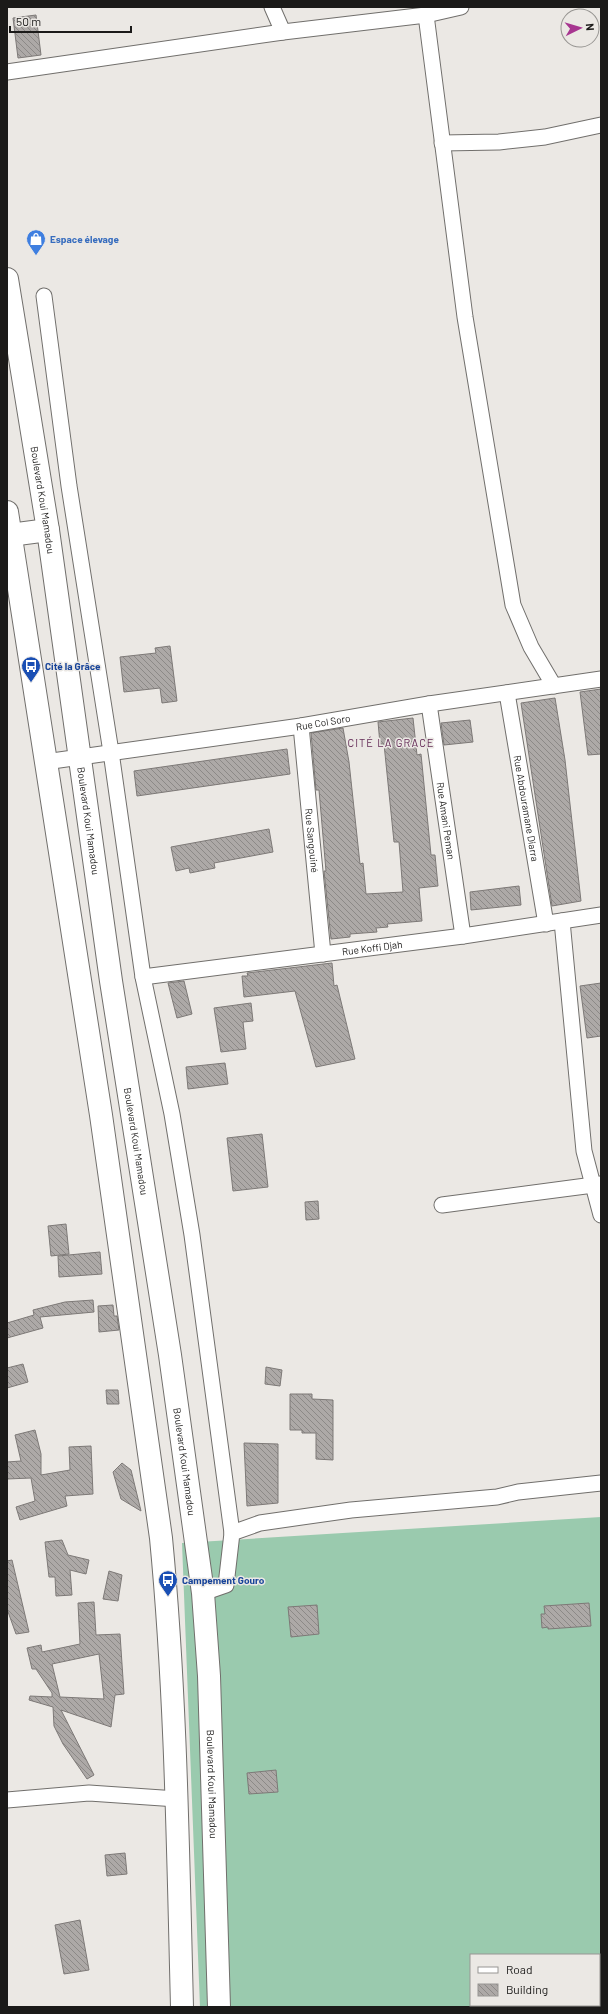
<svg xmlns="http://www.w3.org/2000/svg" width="608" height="2014" font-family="Barlow,sans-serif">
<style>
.grass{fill:#9acaae;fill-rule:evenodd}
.building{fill:url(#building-back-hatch);stroke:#7d7977;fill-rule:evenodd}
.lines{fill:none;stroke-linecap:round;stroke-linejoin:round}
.minor-casing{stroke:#716f6c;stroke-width:17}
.primary-casing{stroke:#716f6c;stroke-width:24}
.minor{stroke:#fff;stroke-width:15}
.primary{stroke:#fff;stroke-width:22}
.labels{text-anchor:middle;stroke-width:3;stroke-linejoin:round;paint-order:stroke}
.shop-label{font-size:10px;font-weight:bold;fill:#366cbe;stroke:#ebe8e4;text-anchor:start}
.street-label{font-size:10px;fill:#1b1a19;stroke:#ebe8e4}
.transit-label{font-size:10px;font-weight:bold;fill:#164399;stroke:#ebe8e4;text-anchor:start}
.neighbourhood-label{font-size:11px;letter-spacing:1px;fill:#642c57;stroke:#ebe8e4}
</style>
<defs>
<pattern id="building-back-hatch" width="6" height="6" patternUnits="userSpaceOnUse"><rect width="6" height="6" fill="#ada9a7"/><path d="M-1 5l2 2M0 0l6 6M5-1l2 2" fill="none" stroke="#8c8987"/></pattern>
</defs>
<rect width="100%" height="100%" fill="#ebe8e4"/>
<path class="grass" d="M 601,1517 L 601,2007 L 200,2007 L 182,1543 ZM 471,1955 L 599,1955 L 599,2005 L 471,2005 Z"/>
<g class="building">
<path d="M 36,15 L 41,55 L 18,58 L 13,18 Z"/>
<path d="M 170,646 L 177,701 L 162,703 L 160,688 L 124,692 L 120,657 L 156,653 L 155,648 Z"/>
<path d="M 601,689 L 601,754 L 588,755 L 580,692 Z"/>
<path d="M 555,698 L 565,760 L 581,901 L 552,906 L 521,703 Z"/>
<path d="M 413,718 L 417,755 L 421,754 L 431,855 L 435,855 L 438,886 L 419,888 L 422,921 L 387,924 L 388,927 L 376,928 L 377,932 L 350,934 L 350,937 L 331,939 L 324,871 L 326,871 L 319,790 L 316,790 L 311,733 L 343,728 L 349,762 L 360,864 L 363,863 L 366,894 L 403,892 L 399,842 L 394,842 L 384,744 L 380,744 L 378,722 Z"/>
<path d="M 470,720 L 473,742 L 444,745 L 441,723 Z"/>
<path d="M 287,749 L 290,774 L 137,796 L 134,771 Z"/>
<path d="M 269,829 L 273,852 L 214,863 L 215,868 L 190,873 L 189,868 L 176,871 L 171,847 Z"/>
<path d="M 519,886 L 521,905 L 471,910 L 470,892 Z"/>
<path d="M 332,963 L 334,986 L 337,985 L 355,1059 L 316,1067 L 295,991 L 244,997 L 242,976 L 248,976 L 247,973 Z"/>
<path d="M 184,981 L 192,1014 L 177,1018 L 168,983 Z"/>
<path d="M 601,983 L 601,1036 L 587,1038 L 580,986 Z"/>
<path d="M 251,1003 L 253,1021 L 243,1022 L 246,1049 L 221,1052 L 214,1008 Z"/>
<path d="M 225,1063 L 228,1084 L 188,1089 L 186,1067 Z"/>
<path d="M 262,1134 L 268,1187 L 233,1191 L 227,1138 Z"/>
<path d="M 318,1201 L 319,1219 L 306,1220 L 305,1202 Z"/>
<path d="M 66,1224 L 69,1254 L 51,1256 L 48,1226 Z"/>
<path d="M 100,1252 L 102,1274 L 59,1277 L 58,1256 Z"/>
<path d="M 93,1300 L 94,1312 L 40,1317 L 43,1328 L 7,1338 L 7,1323 L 34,1315 L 33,1310 L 65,1302 Z"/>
<path d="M 113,1305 L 114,1316 L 117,1316 L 119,1330 L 99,1332 L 98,1306 Z"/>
<path d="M 23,1364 L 28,1382 L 7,1388 L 7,1368 Z"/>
<path d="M 266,1367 L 282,1370 L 280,1386 L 265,1384 Z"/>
<path d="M 106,1390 L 118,1390 L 119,1404 L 107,1404 Z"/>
<path d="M 290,1394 L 312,1394 L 312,1399 L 333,1400 L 333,1460 L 316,1459 L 316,1433 L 302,1433 L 302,1430 L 290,1430 Z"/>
<path d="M 35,1430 L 41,1454 L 41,1475 L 70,1470 L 69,1447 L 91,1446 L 93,1494 L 65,1496 L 67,1506 L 20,1520 L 16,1507 L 35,1501 L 31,1478 L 7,1479 L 7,1462 L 21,1461 L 15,1435 Z"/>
<path d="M 244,1443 L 278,1444 L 278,1503 L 247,1506 Z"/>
<path d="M 122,1463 L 131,1470 L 141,1511 L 121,1499 L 113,1472 Z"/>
<path d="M 62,1540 L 68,1555 L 89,1560 L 86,1574 L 70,1570 L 72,1595 L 56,1596 L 55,1577 L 49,1577 L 45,1542 Z"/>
<path d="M 12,1560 L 29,1632 L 16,1634 L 7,1609 L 7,1561 Z"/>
<path d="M 109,1571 L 122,1575 L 118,1601 L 103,1599 Z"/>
<path d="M 94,1602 L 96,1635 L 120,1634 L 124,1694 L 115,1695 L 111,1727 L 61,1710 L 94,1775 L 87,1779 L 63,1744 L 54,1726 L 53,1707 L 29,1700 L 30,1696 L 52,1697 L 52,1693 L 36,1669 L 32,1669 L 27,1648 L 41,1645 L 42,1652 L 80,1644 L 78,1603 ZM 99,1654 L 104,1699 L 60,1697 L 52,1664 Z"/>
<path d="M 589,1603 L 591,1626 L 548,1629 L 548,1627 L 542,1628 L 541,1614 L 545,1614 L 544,1606 Z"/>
<path d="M 317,1605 L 319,1634 L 291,1637 L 288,1607 Z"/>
<path d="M 276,1770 L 278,1792 L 249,1794 L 247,1773 Z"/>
<path d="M 125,1853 L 127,1874 L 107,1876 L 105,1855 Z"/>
<path d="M 80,1920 L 89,1970 L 64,1974 L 55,1925 Z"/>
</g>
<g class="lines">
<defs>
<g id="minor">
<path d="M 272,7 L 283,32"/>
<path d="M 426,15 L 465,317 L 513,605 L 531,647 L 554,686"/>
<path d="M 7,72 L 283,32 L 426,15 L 461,7"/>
<path d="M 442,143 L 499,142 L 545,137 L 601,125"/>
<path d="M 44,296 L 69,486 L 111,752 L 143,977 L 172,1114 L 192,1235 L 232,1533"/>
<path id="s1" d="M 507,693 L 546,924"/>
<path id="s2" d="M 429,704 L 463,936"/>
<path id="s3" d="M 301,726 L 323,954"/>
<path id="s4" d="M 45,762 L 301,726 L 429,704 L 601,679"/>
<path d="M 562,921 L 584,1151 L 601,1215"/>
<path id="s5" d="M 143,977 L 463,936 L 601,915"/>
<path d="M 442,1205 L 601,1184"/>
<path d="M 203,1593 L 226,1585 L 232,1533 L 260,1523 L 351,1510 L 497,1497 L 518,1492 L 601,1483"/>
<path d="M 7,1800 L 89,1793 L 177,1799"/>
</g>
<g id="primary">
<path id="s6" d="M 7,279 L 48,530 L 111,981 L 170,1355 L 203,1593 L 209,1676 L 219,2007"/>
<path d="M 7,512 L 101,1115 L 161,1538 C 176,1694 178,1851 182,2007"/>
<path d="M 10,535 L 48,530"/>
</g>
</defs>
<use href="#minor" class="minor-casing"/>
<use href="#primary" class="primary-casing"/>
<use href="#minor" class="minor"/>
<use href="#primary" class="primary"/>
</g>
<defs>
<symbol id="shop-pin" viewBox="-11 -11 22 30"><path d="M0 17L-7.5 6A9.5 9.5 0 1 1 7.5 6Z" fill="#3f7fe0" stroke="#ebe8e4"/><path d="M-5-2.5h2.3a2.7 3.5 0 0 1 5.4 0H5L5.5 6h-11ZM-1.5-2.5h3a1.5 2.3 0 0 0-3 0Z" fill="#fff"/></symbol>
<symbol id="bus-pin" viewBox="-11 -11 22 30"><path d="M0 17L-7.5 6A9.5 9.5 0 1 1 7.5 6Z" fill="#1a4fb4" stroke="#ebe8e4"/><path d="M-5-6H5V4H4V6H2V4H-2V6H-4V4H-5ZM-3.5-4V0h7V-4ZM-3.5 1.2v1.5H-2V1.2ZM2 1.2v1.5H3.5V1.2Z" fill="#fff"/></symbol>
</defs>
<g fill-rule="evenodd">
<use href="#shop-pin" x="25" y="228" width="22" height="30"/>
<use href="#bus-pin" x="20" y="655" width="22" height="30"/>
<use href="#bus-pin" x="157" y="1569" width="22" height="30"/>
</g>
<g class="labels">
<g class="shop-label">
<text x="50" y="243">Espace élevage</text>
</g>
<g class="street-label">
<text dy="4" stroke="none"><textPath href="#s6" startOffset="224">Boulevard Koui Mamadou</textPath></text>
<text dy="4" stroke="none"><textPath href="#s4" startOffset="281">Rue Col Soro</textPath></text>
<text dy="4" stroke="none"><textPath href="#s1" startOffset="117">Rue Abdouramane Diarra</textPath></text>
<text dy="4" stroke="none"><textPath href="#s2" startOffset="118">Rue Amani Peman</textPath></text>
<text dy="4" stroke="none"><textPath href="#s6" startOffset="548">Boulevard Koui Mamadou</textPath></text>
<text dy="4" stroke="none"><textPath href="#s3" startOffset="115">Rue Sangouiné</textPath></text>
<text dy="4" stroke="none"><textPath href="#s5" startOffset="231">Rue Koffi Djah</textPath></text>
<text dy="4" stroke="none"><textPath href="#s6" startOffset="872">Boulevard Koui Mamadou</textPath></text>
<text dy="4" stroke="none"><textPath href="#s6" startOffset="1196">Boulevard Koui Mamadou</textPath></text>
<text dy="4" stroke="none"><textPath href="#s6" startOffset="1520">Boulevard Koui Mamadou</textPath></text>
</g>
<g class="transit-label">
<text x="45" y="670">Cité la Grâce</text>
<text x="182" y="1584">Campement Gouro</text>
</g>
<g class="neighbourhood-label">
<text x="391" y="747">CITÉ LA GRACE</text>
</g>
</g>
<rect width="608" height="2014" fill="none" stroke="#1b1a19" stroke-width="16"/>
<rect x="470" y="1954" width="130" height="52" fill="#ebe8e4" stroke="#989693"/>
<rect x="478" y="1967" width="20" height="6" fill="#ffffff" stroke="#989693"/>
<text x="506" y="1974" font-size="12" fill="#1b1a19">Road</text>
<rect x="478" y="1984" width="20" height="12" fill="url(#building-back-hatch)" stroke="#989693"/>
<text x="506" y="1994" font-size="12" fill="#1b1a19">Building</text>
<g transform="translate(580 28) rotate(85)"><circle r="19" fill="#ebe8e4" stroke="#989693"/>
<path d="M0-3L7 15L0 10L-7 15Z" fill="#a73590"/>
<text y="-6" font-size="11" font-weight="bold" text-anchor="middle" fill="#1b1a19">N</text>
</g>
<path d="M10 26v6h121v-6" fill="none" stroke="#1b1a19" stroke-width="2"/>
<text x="16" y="26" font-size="12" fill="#1b1a19" stroke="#ebe8e4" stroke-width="3" paint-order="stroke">50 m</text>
</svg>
